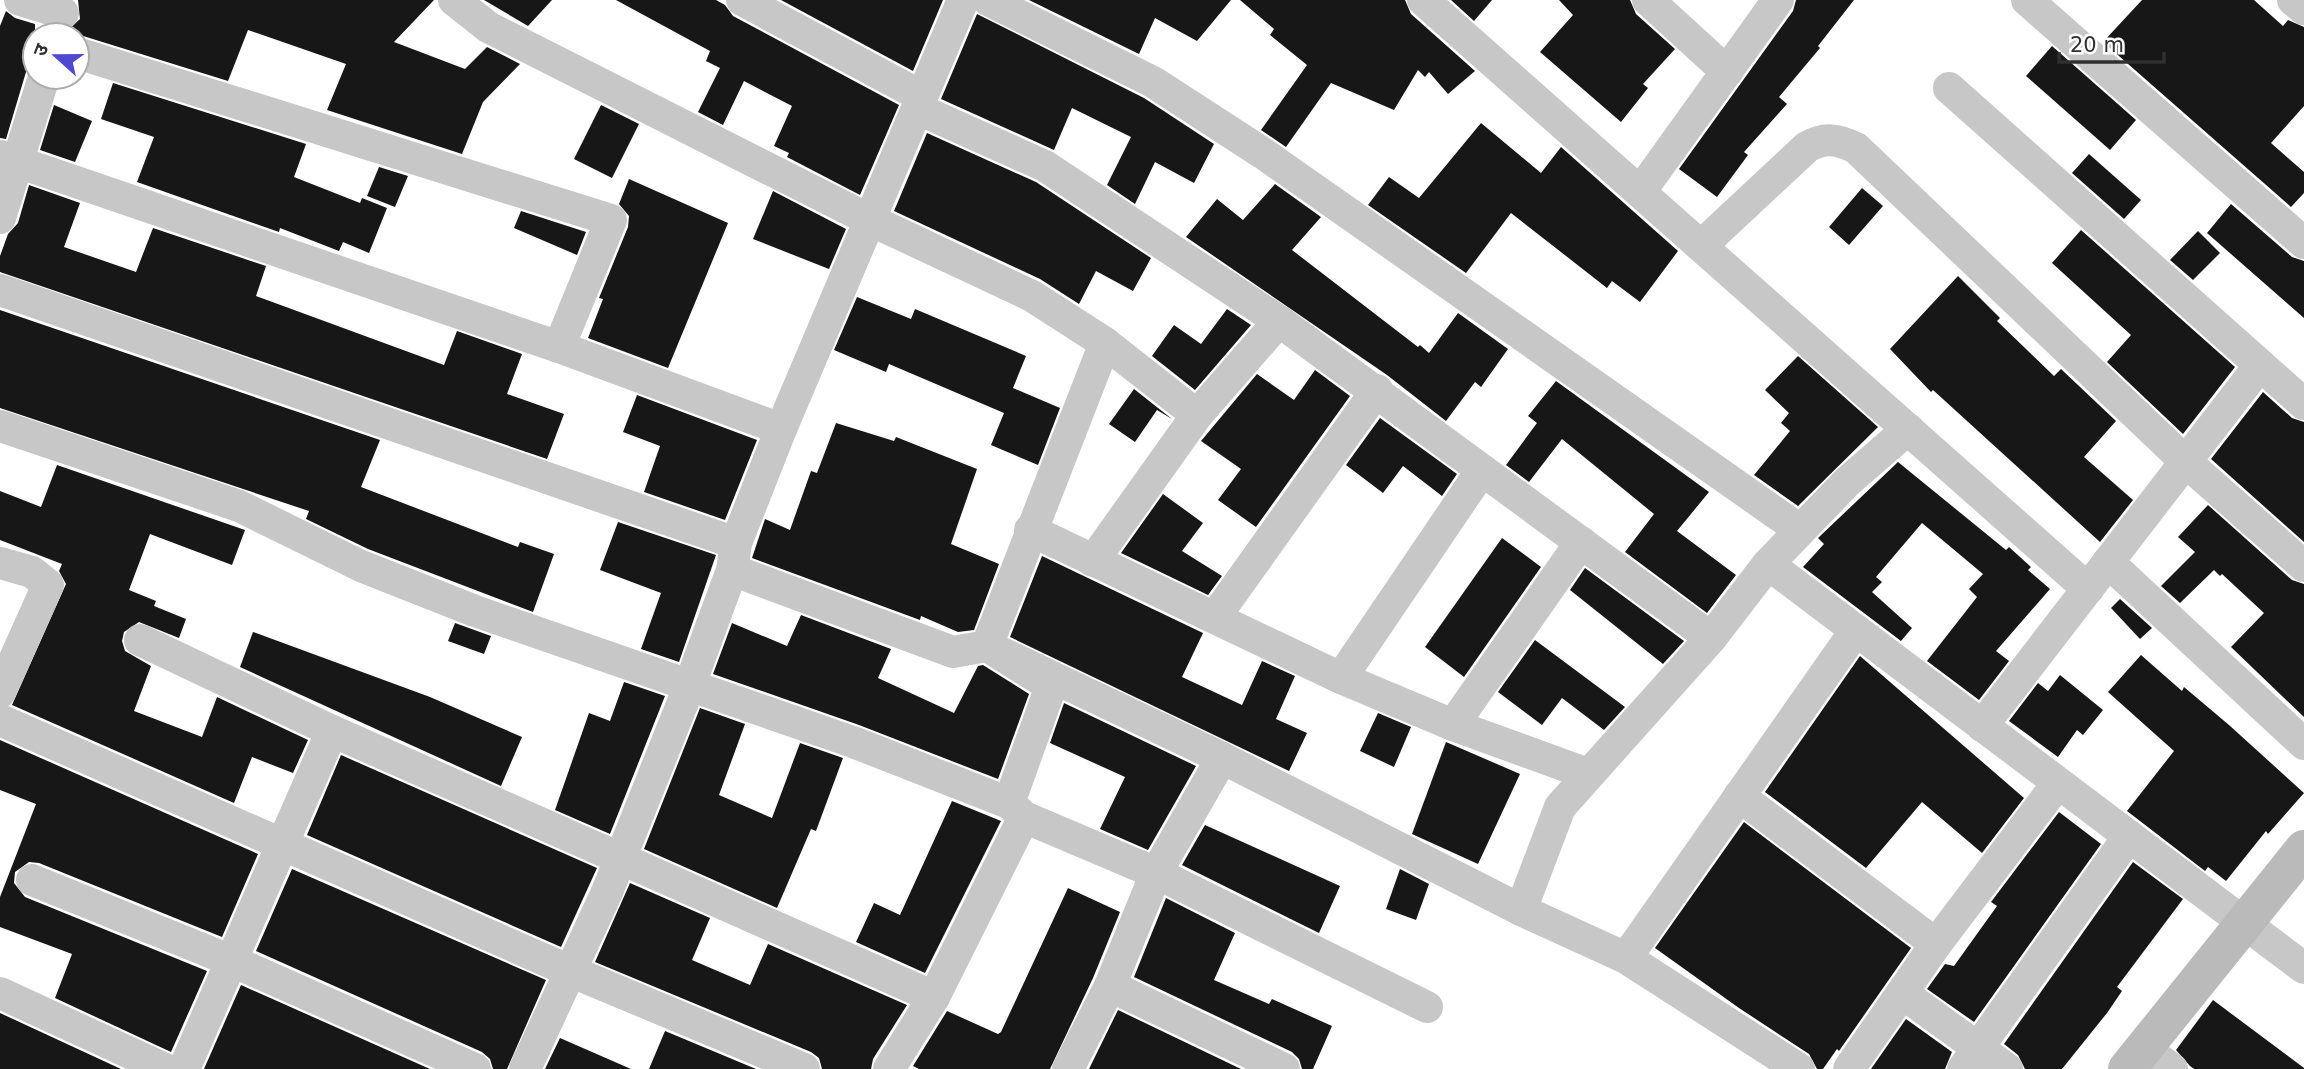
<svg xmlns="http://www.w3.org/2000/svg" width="2304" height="1069" font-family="'DejaVu Sans','Noto Sans Devanagari',sans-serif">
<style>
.building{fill:#171717}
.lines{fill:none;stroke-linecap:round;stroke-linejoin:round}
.street{stroke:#c7c7c7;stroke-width:32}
.secondary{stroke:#bababa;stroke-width:38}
</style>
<rect width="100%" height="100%" fill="#fff"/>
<g class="building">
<path d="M 78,0 L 434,0 L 394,42 L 465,69 L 487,47 L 520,64 L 483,102 L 462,154 L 327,110 L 346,64 L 248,30 L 228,81 L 67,31 L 80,19 Z"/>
<path d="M 484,0 L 552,0 L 528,26 Z"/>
<path d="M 616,0 L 716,0 L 725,5 L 733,16 L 899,105 L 860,195 L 787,157 L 789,153 L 774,146 L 792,106 L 744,81 L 723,125 L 698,112 L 720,68 L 706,61 L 710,51 Z"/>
<path d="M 781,0 L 943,0 L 913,71 Z"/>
<path d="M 1029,0 L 1231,0 L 1197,41 L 1155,18 L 1139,54 Z"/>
<path d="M 1240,0 L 1405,0 L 1411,14 L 1475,71 L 1448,94 L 1429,72 L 1425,77 L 1418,70 L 1394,110 L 1331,83 L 1286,147 L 1261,130 L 1307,65 L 1270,35 L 1274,29 Z"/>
<path d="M 1451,0 L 1492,0 L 1474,21 Z"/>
<path d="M 1559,0 L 1630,0 L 1636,14 L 1675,49 L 1643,84 L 1648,88 L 1621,122 L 1540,52 L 1573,15 Z"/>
<path d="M 1796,0 L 1854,0 L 1818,46 L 1820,48 L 1779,97 L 1787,104 L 1744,152 L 1748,155 L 1717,197 L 1679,169 L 1793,11 Z"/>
<path d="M 2142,0 L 2254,0 L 2283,26 L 2288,20 L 2304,27 L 2304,106 L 2271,143 L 2304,172 L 2304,193 L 2291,207 L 2103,42 Z"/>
<path d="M 6,11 L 15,18 L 35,24 L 35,62 L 26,72 L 6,139 L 0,138 L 0,26 Z"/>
<path d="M 977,14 L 1144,98 L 1214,144 L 1194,183 L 1155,162 L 1135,204 L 1107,185 L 1131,137 L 1072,108 L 1054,150 L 941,99 Z"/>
<path d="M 2052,46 L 2136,120 L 2110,150 L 2026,76 Z"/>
<path d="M 113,83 L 306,144 L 294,177 L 360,203 L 362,198 L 387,208 L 369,253 L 343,242 L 339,251 L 280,228 L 279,232 L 137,182 L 154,137 L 101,119 Z"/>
<path d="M 54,105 L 92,121 L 75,162 L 40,150 Z"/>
<path d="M 601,105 L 639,124 L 612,178 L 574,159 Z"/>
<path d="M 1481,123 L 1541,173 L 1561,147 L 1678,251 L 1640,302 L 1612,281 L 1607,288 L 1511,213 L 1466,273 L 1368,205 L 1389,177 L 1419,198 Z"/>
<path d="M 927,133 L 1036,182 L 1151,258 L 1133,291 L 1096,271 L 1079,304 L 1040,279 L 894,211 Z"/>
<path d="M 2089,154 L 2141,200 L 2124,219 L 2072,173 Z"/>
<path d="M 379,167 L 408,176 L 395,207 L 367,196 Z"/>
<path d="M 629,179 L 728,223 L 668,368 L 588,338 L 603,299 L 599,298 L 628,227 L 629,216 L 619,204 Z"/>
<path d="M 1275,184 L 1321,217 L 1292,250 L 1418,347 L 1420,345 L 1429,353 L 1458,313 L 1508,349 L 1481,387 L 1475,382 L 1446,421 L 1387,375 L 1186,237 L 1217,199 L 1243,220 Z"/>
<path d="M 29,185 L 80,203 L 64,247 L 136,272 L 153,228 L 266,266 L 256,296 L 444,365 L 457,331 L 522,354 L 507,394 L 564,414 L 547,459 L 0,272 L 0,256 L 8,234 L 18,223 Z"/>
<path d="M 1862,188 L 1883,206 L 1849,245 L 1829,227 Z"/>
<path d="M 773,191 L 846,229 L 829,269 L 753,239 Z"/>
<path d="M 2231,204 L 2292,257 L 2304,261 L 2304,318 L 2207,233 Z"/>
<path d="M 521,211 L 586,232 L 577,255 L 514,228 Z"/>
<path d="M 2081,230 L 2235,367 L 2183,434 L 2107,362 L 2131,335 L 2052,263 Z"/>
<path d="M 2198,231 L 2220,253 L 2193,280 L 2170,260 Z"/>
<path d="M 1958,276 L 2000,318 L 1997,321 L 2054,376 L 2061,369 L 2116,421 L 2084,457 L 2133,500 L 2100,542 L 1933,390 L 1931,392 L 1890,349 Z"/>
<path d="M 857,297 L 911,319 L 915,309 L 1026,356 L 1013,388 L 1060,408 L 1038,465 L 991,445 L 1004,413 L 889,364 L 886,372 L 834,350 Z"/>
<path d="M 1227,309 L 1251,325 L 1195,390 L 1152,356 L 1174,325 L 1201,344 Z"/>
<path d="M 0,310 L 380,440 L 361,487 L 518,547 L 520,542 L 554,554 L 533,612 L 368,549 L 306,519 L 309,511 L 0,408 Z"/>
<path d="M 1798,356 L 1878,427 L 1798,506 L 1754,475 L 1790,431 L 1781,423 L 1789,413 L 1765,390 Z"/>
<path d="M 1315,370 L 1350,396 L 1256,527 L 1218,500 L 1241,469 L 1201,441 L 1257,374 L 1294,400 Z"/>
<path d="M 1556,381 L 1709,492 L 1677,531 L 1736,575 L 1707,613 L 1625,552 L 1654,514 L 1562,439 L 1529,482 L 1506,465 L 1537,423 L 1528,416 Z"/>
<path d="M 1134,389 L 1172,419 L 1157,410 L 1135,442 L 1109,424 Z"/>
<path d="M 2263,392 L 2292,418 L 2304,422 L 2304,542 L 2211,459 Z"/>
<path d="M 637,395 L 757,440 L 725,520 L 644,492 L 660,446 L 623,432 Z"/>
<path d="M 1380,418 L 1457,474 L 1442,496 L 1403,466 L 1383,493 L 1346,465 Z"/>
<path d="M 836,423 L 894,441 L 896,437 L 977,469 L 951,544 L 999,564 L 974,630 L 958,632 L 921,616 L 920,620 L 752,558 L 765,519 L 790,530 L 811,471 L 817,473 Z"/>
<path d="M 1898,462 L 2006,550 L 2009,547 L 2031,567 L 2028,570 L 2050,589 L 1996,651 L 2009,661 L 1979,700 L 1927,661 L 1977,597 L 1969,589 L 1983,574 L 1922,523 L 1876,577 L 1882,582 L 1872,592 L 1912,628 L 1901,641 L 1803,567 L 1824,544 L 1818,538 Z"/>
<path d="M 57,465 L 245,530 L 232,565 L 150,534 L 129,590 L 156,601 L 154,606 L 186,619 L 179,638 L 139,622 L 124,632 L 122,641 L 125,651 L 151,666 L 134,711 L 202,737 L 217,697 L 308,740 L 293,773 L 252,757 L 234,803 L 12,705 L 66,584 L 59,571 L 62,564 L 0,540 L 0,491 L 41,507 Z"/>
<path d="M 1163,494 L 1203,523 L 1182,551 L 1222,576 L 1208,595 L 1121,553 Z"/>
<path d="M 2208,505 L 2292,580 L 2304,584 L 2304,717 L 2231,647 L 2264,613 L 2222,574 L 2220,576 L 2214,570 L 2180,603 L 2161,586 L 2195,552 L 2178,537 Z"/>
<path d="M 618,522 L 716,555 L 679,662 L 641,649 L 661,593 L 600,570 Z"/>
<path d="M 1502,538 L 1541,567 L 1464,677 L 1425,647 Z"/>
<path d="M 1042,556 L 1203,633 L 1182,677 L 1242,705 L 1262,661 L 1295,676 L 1276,719 L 1307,733 L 1289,771 L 1010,637 Z"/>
<path d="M 1585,568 L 1684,641 L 1663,664 L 1570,590 Z"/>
<path d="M 2120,599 L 2152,628 L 2140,639 L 2111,608 Z"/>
<path d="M 801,615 L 891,649 L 878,678 L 954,713 L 978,666 L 983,665 L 1029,694 L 998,779 L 859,725 L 713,674 L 732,623 L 787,646 Z"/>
<path d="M 455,623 L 491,636 L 484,654 L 448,641 Z"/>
<path d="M 253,632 L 430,697 L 522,737 L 501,786 L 240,667 Z"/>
<path d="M 1535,640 L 1625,707 L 1604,730 L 1562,698 L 1542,725 L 1498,692 Z"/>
<path d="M 2141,655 L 2182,691 L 2184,687 L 2229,725 L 2304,793 L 2268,834 L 2266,831 L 2226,881 L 2208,867 L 2205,871 L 2127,811 L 2174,751 L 2108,692 Z"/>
<path d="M 1860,656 L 2024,798 L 1982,853 L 1922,802 L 1866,868 L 1765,792 Z"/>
<path d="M 2060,675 L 2103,710 L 2083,735 L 2077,730 L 2058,757 L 2009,721 L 2038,683 L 2048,691 Z"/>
<path d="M 624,682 L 665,696 L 610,834 L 555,810 L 589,713 L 610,721 Z"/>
<path d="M 1064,703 L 1196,766 L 1148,850 L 1100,829 L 1125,777 L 1050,743 Z"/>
<path d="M 700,708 L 745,724 L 719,795 L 772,818 L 800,743 L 843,758 L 816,831 L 811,829 L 777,908 L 644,849 Z"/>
<path d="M 1378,713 L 1411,727 L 1394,767 L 1360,751 Z"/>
<path d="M 0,740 L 258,854 L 222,937 L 39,863 L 29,862 L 15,872 L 14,883 L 25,897 L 207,971 L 171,1052 L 55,998 L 72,954 L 0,927 L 0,897 L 36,804 L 0,790 Z"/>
<path d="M 1446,742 L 1520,774 L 1478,864 L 1412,834 Z"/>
<path d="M 341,755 L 597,868 L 561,947 L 307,835 Z"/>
<path d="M 952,801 L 1001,821 L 925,973 L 856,942 L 874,903 L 900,915 Z"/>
<path d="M 2059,812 L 2101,844 L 1974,1022 L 1927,989 L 1945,964 L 1954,966 L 1997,906 L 1991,902 Z"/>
<path d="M 1744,822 L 1911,948 L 1839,1051 L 1837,1049 L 1823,1069 L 1817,1069 L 1809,1054 L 1739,1008 L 1655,948 Z"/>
<path d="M 1205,825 L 1340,886 L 1319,933 L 1182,865 Z"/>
<path d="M 2133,862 L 2183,899 L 2117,987 L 2122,991 L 2107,1013 L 2062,1069 L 2025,1069 L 2018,1055 L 2004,1044 Z"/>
<path d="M 292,869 L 546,980 L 507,1069 L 493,1069 L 490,1059 L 482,1052 L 256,951 Z"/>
<path d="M 1400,869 L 1429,884 L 1416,920 L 1386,909 Z"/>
<path d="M 630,883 L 710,918 L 692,960 L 750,985 L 768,944 L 907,1005 L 873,1059 L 871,1069 L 822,1069 L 819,1058 L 811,1052 L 595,962 Z"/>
<path d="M 1068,888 L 1120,912 L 1093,978 L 1050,1069 L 919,1069 L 913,1066 L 947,1011 L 998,1034 L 1001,1032 Z"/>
<path d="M 1166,898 L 1235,933 L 1214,980 L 1269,1004 L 1272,999 L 1332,1026 L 1313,1069 L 1302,1069 L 1299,1059 L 1292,1052 L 1134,977 Z"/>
<path d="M 241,985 L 430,1069 L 204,1069 Z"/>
<path d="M 2213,1000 L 2304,1068 L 2304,1069 L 2194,1069 L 2190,1066 L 2176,1050 Z"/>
<path d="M 1118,1010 L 1241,1069 L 1089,1069 Z"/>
<path d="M 0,1013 L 121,1069 L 0,1069 Z"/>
<path d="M 1906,1019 L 1952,1052 L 1945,1069 L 1871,1069 Z"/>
<path d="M 665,1031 L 756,1069 L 649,1069 Z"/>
<path d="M 560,1038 L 631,1069 L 545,1069 Z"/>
</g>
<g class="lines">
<g class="street">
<path d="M 20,0 L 63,13"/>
<path d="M 454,0 L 488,27 L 868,219 L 1032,296 L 1105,343 L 1197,415"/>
<path d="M 742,0 L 921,96"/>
<path d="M 988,0 L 1153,82 L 1264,154 L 1800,530"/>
<path d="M 1423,0 L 2088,589"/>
<path d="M 1648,0 L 1727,72"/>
<path d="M 2027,0 L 2304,243"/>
<path d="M 2293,0 L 2304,9"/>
<path d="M 77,53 L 611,220 L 559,347"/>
<path d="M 1949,88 L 2304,404"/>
<path d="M 918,109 L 1045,166 L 1279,321 L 1711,638"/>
<path d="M 0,156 L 559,347 L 781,429"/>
<path d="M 1640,192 L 1778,0"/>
<path d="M 0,218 L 44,77"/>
<path d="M 1701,246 L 1807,147 C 1825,137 1837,139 1856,148 L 2186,462 L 2304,566"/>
<path d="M 0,290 L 736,543"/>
<path d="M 0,426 L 239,506 L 361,566 L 475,611 L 853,742 L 1009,803 L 1024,817 L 1156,873 L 1427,1007"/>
<path d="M 1030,530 L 1341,678 L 1453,725 L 1588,774"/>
<path d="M 1093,561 L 1197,415 L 1279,321"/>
<path d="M 2108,562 L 2304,744"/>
<path d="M 0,563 L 32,572 L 48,585 L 0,692"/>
<path d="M 1768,564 L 2304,968"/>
<path d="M 732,570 L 953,652 L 987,646 L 1222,758 L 1521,910 L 1626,958 L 1799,1069"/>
<path d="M 1215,617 L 1377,390"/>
<path d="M 140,640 L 332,731 L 934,997"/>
<path d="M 1341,678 L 1482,470"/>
<path d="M 0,720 L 570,971 L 804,1069"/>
<path d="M 1453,725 L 1581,542"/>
<path d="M 1982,726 L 2260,365"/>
<path d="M 1739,796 L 1936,944"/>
<path d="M 1009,803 L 1051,686 L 987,646 L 1105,343"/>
<path d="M 32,880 L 232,961 L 475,1069"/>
<path d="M 1521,910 L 1560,807 L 1711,638 L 1768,564 L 1847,482 L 1908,429"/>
<path d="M 1626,958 L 1856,630"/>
<path d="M 1110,986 L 1284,1069"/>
<path d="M 0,993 L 165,1069"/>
<path d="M 1902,993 L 2007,1069"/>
<path d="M 2143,1048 L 2172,1069"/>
<path d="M 184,1069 L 332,731"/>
<path d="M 525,1069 L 607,892 L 689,687 L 732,570 L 736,543 L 781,429 L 963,0"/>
<path d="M 889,1069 L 934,997 L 1024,817"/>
<path d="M 1068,1069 L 1110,986 L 1156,873 L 1222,758"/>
<path d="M 1849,1069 L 1936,944 L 2058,783"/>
<path d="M 1963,1069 L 2129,836"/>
</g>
<path class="secondary" d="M 2127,1069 L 2304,849"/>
</g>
<g transform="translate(56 56) rotate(291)"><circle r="33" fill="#ffffff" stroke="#acacac" stroke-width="2"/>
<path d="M0-5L12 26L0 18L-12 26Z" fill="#5148d1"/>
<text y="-10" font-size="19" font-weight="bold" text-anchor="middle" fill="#303030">उ</text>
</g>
<path d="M2059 52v10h105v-10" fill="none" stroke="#303030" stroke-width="3.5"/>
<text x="2070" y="52" font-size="21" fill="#303030" stroke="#ffffff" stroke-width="5" paint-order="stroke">20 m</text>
</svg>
